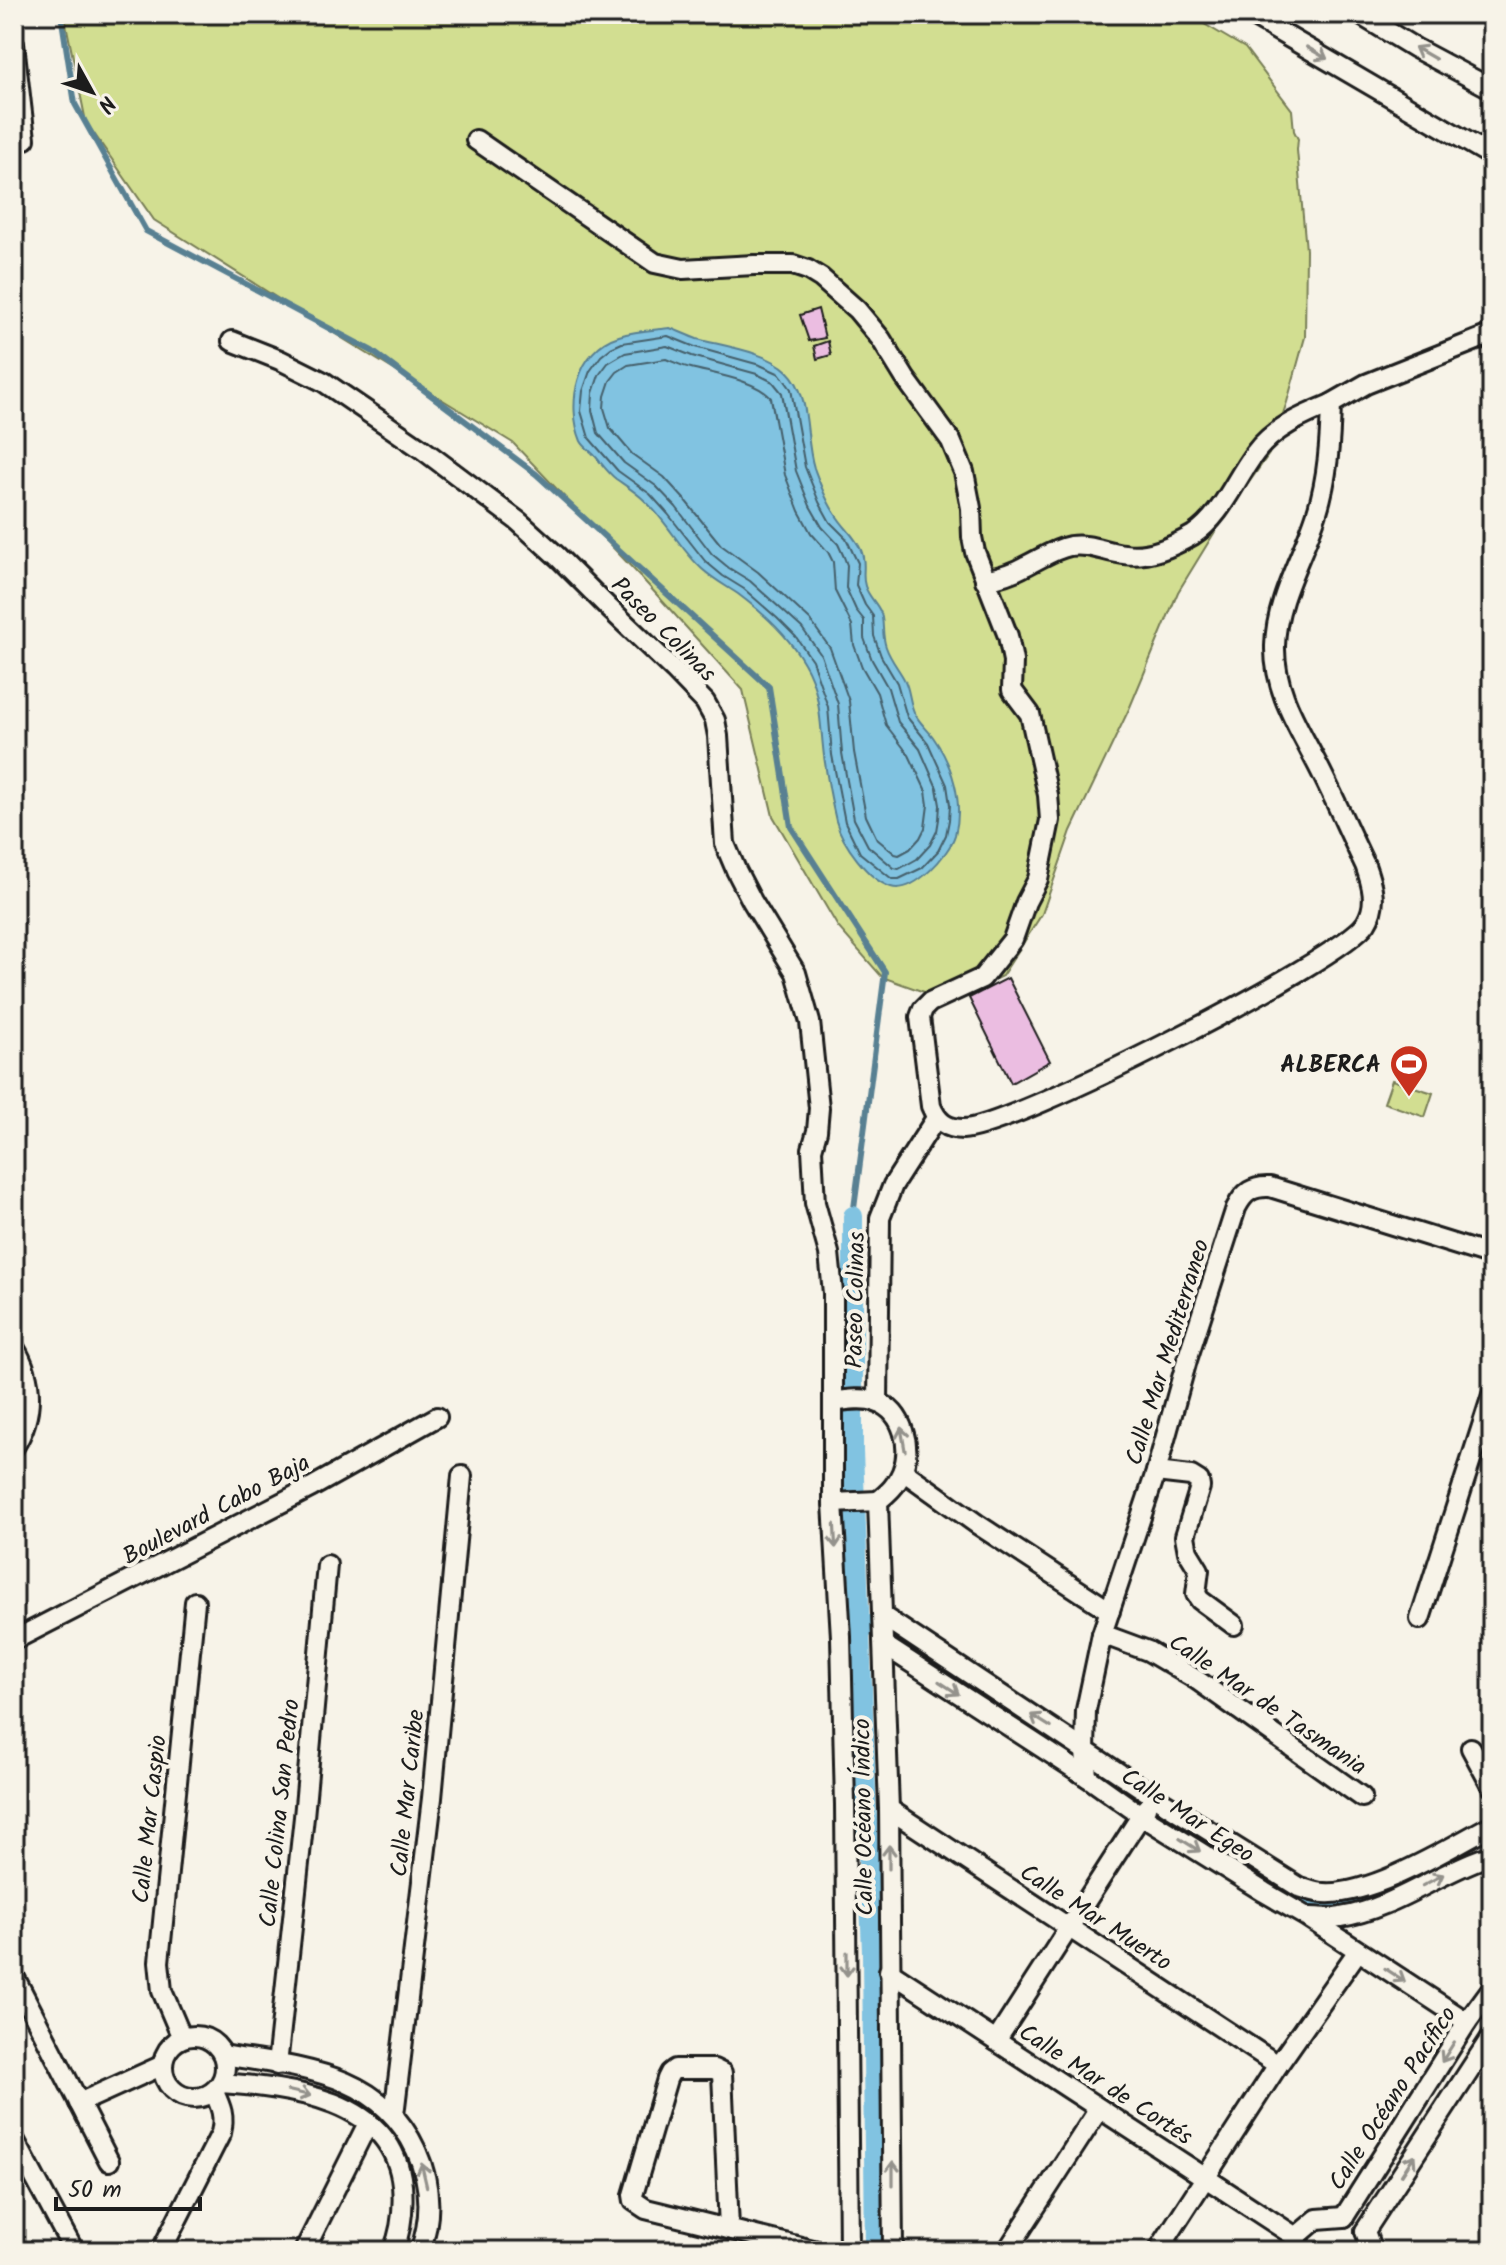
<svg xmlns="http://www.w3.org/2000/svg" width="1506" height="2265" font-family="Kalam,sans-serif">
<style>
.green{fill:#d2de91;stroke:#777d56;stroke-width:2}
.water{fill:#81c3e1;stroke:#598092;stroke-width:2}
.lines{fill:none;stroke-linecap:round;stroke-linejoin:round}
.shore{stroke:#445f6b;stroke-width:2}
.stream{stroke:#598092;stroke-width:6}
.canal{stroke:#81c3e1;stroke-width:20}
.building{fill:#ebbde1;stroke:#1c1c1c;stroke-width:2}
.street-casing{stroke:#1c1c1c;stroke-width:24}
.street{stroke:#f7f3e8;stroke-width:18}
.oneway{stroke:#94928c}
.labels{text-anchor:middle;stroke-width:8;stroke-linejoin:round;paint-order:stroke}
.street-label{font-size:24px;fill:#1c1c1c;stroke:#f7f3e8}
.poi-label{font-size:24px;font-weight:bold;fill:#1c1c1c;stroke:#f7f3e8;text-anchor:end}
</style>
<rect width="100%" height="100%" fill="#f7f3e8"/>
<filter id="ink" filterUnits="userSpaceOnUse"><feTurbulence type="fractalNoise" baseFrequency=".0125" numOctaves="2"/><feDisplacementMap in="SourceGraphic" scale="16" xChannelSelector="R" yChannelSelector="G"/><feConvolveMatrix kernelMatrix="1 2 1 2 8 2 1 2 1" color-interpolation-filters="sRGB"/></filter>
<g filter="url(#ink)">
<g class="green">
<path d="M 64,14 L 1187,14 L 1245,48 L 1292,110 L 1294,131 L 1298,139 L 1297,150 L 1306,250 L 1305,337 L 1287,402 L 1269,454 L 1219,525 L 1178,592 L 1130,707 L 1071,831 L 1042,914 L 1002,976 L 956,998 L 927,993 L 882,977 L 838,927 L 773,816 L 743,690 L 638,574 L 513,443 L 301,313 L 154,220 L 86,122 Z"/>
<path d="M 1392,1080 L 1433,1093 L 1425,1117 L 1384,1103 Z"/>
</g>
<path class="water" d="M 670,328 C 679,331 688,336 697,339 C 723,346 768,352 787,371 C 812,395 804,437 814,468 C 820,484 826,501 836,515 C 844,528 855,536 861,550 C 867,564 861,574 865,586 C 868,596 876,602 880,611 C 885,621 881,634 886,647 C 890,659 898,668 904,679 C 910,689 909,703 915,714 C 919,722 927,729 933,737 C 952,764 964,801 955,835 C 949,855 914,894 891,887 C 868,880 842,843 836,821 C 831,800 827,777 824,756 C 820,724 821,691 804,663 C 789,637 762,612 738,594 C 726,586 713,579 702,569 C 680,549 667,521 645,501 C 636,492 626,486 616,479 C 608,473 602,464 596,457 C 592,452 584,447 581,441 C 566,405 576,349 619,336 C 635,331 654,330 670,328 Z"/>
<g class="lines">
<g class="shore">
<path d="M 668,336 L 695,347 L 760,365 L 780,374 L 791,389 L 805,467 L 819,502 L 830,522 L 846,538 L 853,553 L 858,563 L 856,585 L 865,605 L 873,616 L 874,636 L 881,656 L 897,683 L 907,717 L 928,743 L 947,785 L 950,805 L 949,820 L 946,835 L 938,851 L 922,868 L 899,879 L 892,879 L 860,853 L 845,822 L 832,755 L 828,707 L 812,660 L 796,637 L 777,618 L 744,589 L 723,576 L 705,561 L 668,514 L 650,494 L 618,471 L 589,438 L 581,411 L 583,391 L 590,371 L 601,356 L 611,348 L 622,343 Z"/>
<path d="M 667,346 L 692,356 L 757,374 L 773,382 L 782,393 L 796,471 L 810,506 L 822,527 L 838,544 L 844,557 L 847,565 L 846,588 L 856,610 L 864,620 L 864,638 L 872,660 L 888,688 L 898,722 L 920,749 L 937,788 L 940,805 L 939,819 L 937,831 L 930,845 L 917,859 L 899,869 L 894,868 L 868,846 L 854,819 L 842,753 L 838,704 L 821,655 L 802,628 L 750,581 L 729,568 L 712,554 L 676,507 L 656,486 L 624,463 L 598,433 L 592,410 L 593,393 L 599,375 L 608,363 L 625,353 Z"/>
<path d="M 666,359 C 674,362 682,366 691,368 C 713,374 756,380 771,398 L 785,475 L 799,511 L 811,533 L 828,552 L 833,562 L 835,591 L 852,625 L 854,645 L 862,667 L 877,693 L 886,725 L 909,755 L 926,791 L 928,805 L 925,828 L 920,838 L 910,849 L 899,855 L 895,854 L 877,839 L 866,816 L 854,752 L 849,701 L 830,648 L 810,620 L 758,572 L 721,545 L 684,499 L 664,477 L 632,454 L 610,428 L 604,408 L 605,396 L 610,381 L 617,372 L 628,365 Z"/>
</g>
<path class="stream" d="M 61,14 L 75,104 L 146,231 L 372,351 L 536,474 L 769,687 L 791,827 L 885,972 L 853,1216"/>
<g class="canal">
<path d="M 853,1216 L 853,1451 L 872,1952 L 875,2251"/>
<path d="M 871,1625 L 1097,1769"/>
<path d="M 1263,1875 C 1274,1882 1288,1894 1301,1898 C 1339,1910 1377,1894 1410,1876"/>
</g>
</g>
<g class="building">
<path d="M 818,309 L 825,338 L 809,341 L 800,315 Z"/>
<path d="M 828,341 L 831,355 L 817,359 L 814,346 Z"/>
<path d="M 1008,978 L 1050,1061 L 1011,1083 L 969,998 Z"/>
</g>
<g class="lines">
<defs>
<g id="street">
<path d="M 1249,14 L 1492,156"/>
<path d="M 1359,14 L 1415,48 L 1492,89"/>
<path d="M 14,44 L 25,139"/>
<path d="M 476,140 L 655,263 L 683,269 L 754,265 L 793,265 L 808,270 L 821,278 L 857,310 L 881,339 L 905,378 L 951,441 L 964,472 L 971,508 L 972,537 L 975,552 L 1008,636 L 1013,661 L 1012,690 L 1030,714 L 1048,795 L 1050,820 L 1038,879 L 1026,902 L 1013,939 L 982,978 L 930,1002 L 923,1009 L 920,1017 L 931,1106 C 937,1121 946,1129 963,1129 C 1011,1128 1341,961 1366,923 C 1378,904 1372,884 1365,865 C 1348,830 1333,794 1315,760 C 1296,723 1274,689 1275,646 C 1276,598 1303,557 1317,512 C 1328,477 1330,441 1331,404 C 1304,415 1273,428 1255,453 C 1235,479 1222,516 1193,535 C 1172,547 1148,558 1124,554 C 1105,552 1089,543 1070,546 C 1054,549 1040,559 1025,566 C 1013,573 999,577 985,580"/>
<path d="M 232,341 L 280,360 L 324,382 L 422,449 L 518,521 L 558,557 L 610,609 L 674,670 L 705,702 L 715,720 L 718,736 L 725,844 L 736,870 L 752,901 L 796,973 L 810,1022 L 819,1108 L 817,1131 L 812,1149 L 815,1203 L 829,1253 L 833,1293 L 833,1503 L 841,1637 L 845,1805 L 849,2251"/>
<path d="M 1331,404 L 1366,384 L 1492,334"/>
<path d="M 14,1347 C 34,1379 34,1415 14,1447"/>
<path d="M 833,1402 C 846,1400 864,1397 877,1402 C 904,1412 912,1448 902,1472 C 897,1485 888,1493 878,1501 L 889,1809 L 893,2251"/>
<path d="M 878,1403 L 880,1218 L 893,1185 L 936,1118"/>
<path d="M 903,1471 L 977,1524 L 1110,1611"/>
<path d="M 1156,1472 L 1191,1476 L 1199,1481 L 1200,1487 L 1185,1536 L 1188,1552 L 1199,1570 L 1196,1594 L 1200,1600 L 1234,1625"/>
<path d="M 833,1503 L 878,1501"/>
<path d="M 884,1617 L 1152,1795 L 1299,1887 C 1307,1889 1315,1893 1324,1893 C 1372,1896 1449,1848 1492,1825"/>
<path d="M 1420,1619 L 1492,1395"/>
<path d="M 1102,1634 L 1148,1651 L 1197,1680 L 1362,1797"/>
<path d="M 14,1640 L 312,1487 L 437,1417"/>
<path d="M 884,1645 L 1087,1777 L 1142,1816 L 1264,1892 L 1307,1917 L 1467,2022"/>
<path d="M 1471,1748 L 1492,1787"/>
<path d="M 1087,1777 L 1085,1751 L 1086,1710 L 1102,1634 L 1156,1472 L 1187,1360 L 1236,1208 C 1244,1192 1253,1186 1270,1187 L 1492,1256"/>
<path d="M 889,1809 L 1278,2065"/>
<path d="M 1310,1917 C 1320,1917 1331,1919 1341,1917 C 1392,1909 1435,1875 1483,1858"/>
<path d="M 889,1971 L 1296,2237"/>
<path d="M 14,1976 L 109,2161"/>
<circle cx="194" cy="2067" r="31"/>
<path d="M 182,2038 L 162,1991 L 159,1962 L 195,1602"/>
<path d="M 996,2041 L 1146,1808"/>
<path d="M 223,2055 C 299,2068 379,2071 416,2150 C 431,2183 432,2218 420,2251"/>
<path d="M 277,2065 L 304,1817 L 327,1565"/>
<path d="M 221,2083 C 289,2088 393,2098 402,2185 C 404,2209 402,2229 393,2251"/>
<path d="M 79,2103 L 163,2065"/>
<path d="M 394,2115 L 432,1798 L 462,1476"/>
<path d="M 14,2139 L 74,2251"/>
<path d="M 1344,2217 L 1467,2022 L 1492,1988"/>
<path d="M 729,2228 L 722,2073 L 714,2069 L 675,2069 L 670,2073 L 667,2079 L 633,2195 L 634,2201 L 646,2209 L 817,2251"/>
<path d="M 1365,2231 L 1492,2036"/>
<path d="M 1365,2231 L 1372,2251"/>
<path d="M 161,2251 L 221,2133 C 225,2116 221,2107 214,2092"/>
<path d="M 304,2251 L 368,2123"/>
<path d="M 1007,2251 L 1099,2109"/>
<path d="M 1158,2251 L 1278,2065 L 1358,1951"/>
<path d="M 1293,2251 L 1296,2237 L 1317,2219 L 1344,2217"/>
</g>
</defs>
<use href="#street" class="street-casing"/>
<use href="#street" class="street"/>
</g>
<defs><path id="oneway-shaft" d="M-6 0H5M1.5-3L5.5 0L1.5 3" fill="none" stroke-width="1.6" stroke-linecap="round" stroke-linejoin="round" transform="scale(2)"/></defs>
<g class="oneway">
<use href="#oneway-shaft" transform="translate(1317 53) rotate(30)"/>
<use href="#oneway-shaft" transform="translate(1425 53) rotate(-150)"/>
<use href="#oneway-shaft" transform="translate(903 1439) rotate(-100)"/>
<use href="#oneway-shaft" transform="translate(835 1536) rotate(87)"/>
<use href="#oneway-shaft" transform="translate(949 1688) rotate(33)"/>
<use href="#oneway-shaft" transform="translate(1041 1721) rotate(-148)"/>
<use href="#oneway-shaft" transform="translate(1190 1845) rotate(32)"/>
<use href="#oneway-shaft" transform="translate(889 1857) rotate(-90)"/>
<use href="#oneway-shaft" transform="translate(1433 1880) rotate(-28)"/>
<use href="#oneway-shaft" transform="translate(847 1964) rotate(90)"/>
<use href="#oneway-shaft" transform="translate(1395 1975) rotate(33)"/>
<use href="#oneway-shaft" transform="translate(1448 2052) rotate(122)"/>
<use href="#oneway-shaft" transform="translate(299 2093) rotate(13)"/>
<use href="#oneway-shaft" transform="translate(1408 2165) rotate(-57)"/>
<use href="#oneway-shaft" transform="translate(893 2173) rotate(-90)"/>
<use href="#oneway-shaft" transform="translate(424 2175) rotate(-103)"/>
</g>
</g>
<defs>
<symbol id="stadium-pin" viewBox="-11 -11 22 30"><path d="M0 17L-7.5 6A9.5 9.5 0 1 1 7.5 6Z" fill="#c8321e" stroke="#f7f3e8"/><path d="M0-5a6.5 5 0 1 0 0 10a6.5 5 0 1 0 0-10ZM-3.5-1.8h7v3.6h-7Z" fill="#fff"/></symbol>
</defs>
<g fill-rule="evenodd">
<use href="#stadium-pin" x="1387" y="1042" width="44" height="60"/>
</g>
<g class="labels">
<g class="street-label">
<text transform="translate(664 629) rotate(45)" y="8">Paseo Colinas</text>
<text transform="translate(855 1300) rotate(-89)" y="8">Paseo Colinas</text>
<text transform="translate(1167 1352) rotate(-73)" y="8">Calle Mar Mediterraneo</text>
<text transform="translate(216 1509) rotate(-28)" y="8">Boulevard Cabo Baja</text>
<text transform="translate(1268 1704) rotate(34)" y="8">Calle Mar de Tasmania</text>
<text transform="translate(407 1793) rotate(-84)" y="8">Calle Mar Caribe</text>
<text transform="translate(279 1813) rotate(-84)" y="8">Calle Colina San Pedro</text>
<text transform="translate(1188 1815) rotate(33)" y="8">Calle Mar Egeo</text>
<text transform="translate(863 1817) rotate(-91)" y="8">Calle Océano Índico</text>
<text transform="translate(149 1819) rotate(-84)" y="8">Calle Mar Caspio</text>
<text transform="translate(1096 1917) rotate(33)" y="8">Calle Mar Muerto</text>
<text transform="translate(1106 2084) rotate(33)" y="8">Calle Mar de Cortés</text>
<text transform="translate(1392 2098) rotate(-57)" y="8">Calle Océano Pacífico</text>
</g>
<g class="poi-label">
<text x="1381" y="1072">ALBERCA</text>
</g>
</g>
<rect width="1506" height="2265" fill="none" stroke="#f7f3e8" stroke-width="48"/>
<rect x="24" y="24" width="1458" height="2217" fill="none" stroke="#1c1c1c" stroke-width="3" filter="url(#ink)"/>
<g transform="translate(92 92) rotate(130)" stroke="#f7f3e8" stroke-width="6" paint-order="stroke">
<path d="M0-6L14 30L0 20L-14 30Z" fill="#1c1c1c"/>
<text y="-12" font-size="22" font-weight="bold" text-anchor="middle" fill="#1c1c1c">N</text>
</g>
<path d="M56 2197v12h144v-12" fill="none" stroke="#1c1c1c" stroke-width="4"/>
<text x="68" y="2197" font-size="24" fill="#1c1c1c" stroke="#f7f3e8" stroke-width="6" paint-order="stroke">50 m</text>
</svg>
